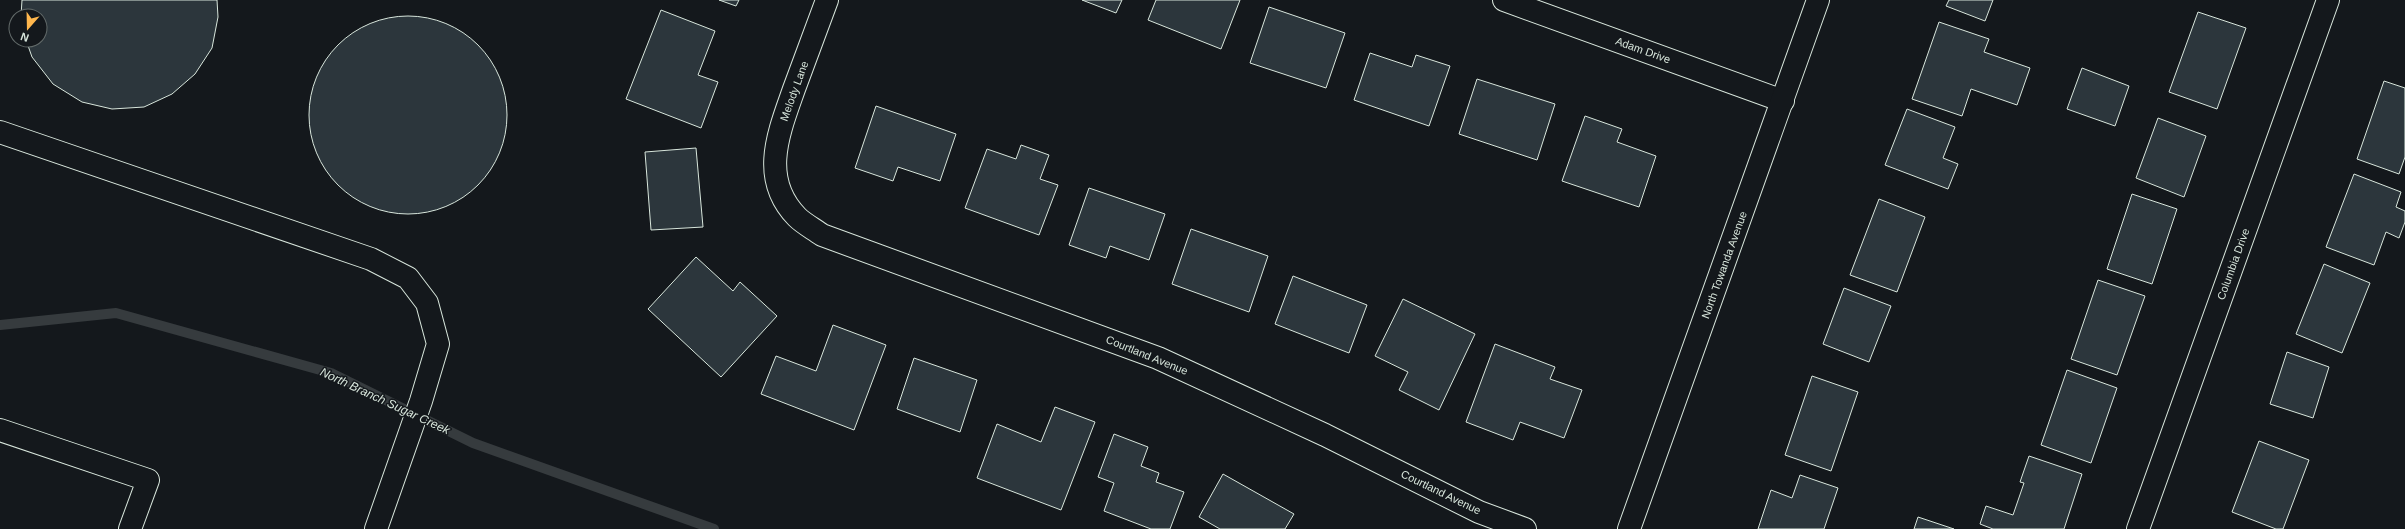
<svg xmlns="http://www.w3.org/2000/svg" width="2405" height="529" font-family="Arial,sans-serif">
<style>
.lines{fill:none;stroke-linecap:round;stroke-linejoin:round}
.stream{stroke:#363b3e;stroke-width:10}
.building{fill:#2c363c;stroke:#d8e6dc}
.minor-casing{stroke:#d8e6dc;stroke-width:24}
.major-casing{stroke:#d8e6dc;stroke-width:24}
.minor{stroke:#14181c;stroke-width:22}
.major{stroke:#14181c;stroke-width:22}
.labels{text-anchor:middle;stroke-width:3;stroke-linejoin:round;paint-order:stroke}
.street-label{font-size:11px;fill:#d8e6dc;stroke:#14181c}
.water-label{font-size:12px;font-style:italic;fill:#d8e6dc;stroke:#14181c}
</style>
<rect width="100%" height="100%" fill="#14181c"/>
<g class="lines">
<path class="stream" d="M 0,325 L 116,313 L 331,373 L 473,443 L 714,529"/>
</g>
<g class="building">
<path d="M 22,0 L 217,0 L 218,17 L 212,48 L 195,74 L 172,94 L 144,107 L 112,109 L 82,102 L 53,84 L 32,57 L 26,40 L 40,40 L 40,16 L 21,16 Z"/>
<path d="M 719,0 L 739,0 L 736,6 Z"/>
<path d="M 1082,0 L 1122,0 L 1116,13 Z"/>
<path d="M 1156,0 L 1240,0 L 1221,49 L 1148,20 Z"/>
<path d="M 1949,0 L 1993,0 L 1985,21 L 1946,6 Z"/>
<path d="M 1269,7 L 1345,33 L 1326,88 L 1250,63 Z"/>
<path d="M 661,10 L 715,31 L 698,75 L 718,82 L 701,128 L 626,99 Z"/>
<path d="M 2198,12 L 2246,28 L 2217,109 L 2169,92 Z"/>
<circle cx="408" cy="115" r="99"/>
<path d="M 1939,22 L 1989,39 L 1984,52 L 2030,68 L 2017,105 L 1971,89 L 1962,116 L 1912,99 Z"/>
<path d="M 1370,53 L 1412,67 L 1416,55 L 1450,66 L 1429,126 L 1354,100 Z"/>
<path d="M 2082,68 L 2129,86 L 2115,126 L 2067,109 Z"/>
<path d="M 1477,79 L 1555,104 L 1537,160 L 1459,134 Z"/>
<path d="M 2384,81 L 2405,88 L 2405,157 L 2399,174 L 2357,159 Z"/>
<path d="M 876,106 L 956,134 L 940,181 L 898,167 L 893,181 L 855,168 Z"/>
<path d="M 1907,109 L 1955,127 L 1943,158 L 1958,164 L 1948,189 L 1885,165 Z"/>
<path d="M 1585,116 L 1622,129 L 1617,142 L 1656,156 L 1639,207 L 1562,181 Z"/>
<path d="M 2158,118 L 2206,136 L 2184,197 L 2136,178 Z"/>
<path d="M 1021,145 L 1049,155 L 1040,179 L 1058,185 L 1039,235 L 965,208 L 987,149 L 1016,159 Z"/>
<path d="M 696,148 L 703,227 L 651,230 L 645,152 Z"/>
<path d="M 2354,174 L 2401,192 L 2396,207 L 2405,211 L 2405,222 L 2399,238 L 2386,232 L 2374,265 L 2326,247 Z"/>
<path d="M 1089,188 L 1165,214 L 1149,260 L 1110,246 L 1106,258 L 1069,245 Z"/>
<path d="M 2132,194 L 2177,209 L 2152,284 L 2107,269 Z"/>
<path d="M 1879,199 L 1925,217 L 1897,292 L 1850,275 Z"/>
<path d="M 1191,229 L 1268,256 L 1249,312 L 1172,284 Z"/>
<path d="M 696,257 L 733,291 L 740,282 L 777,316 L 721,377 L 648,309 Z"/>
<path d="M 2324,264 L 2370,283 L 2342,353 L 2296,334 Z"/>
<path d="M 1293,276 L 1367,305 L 1349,353 L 1275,324 Z"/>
<path d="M 2098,280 L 2145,296 L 2117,375 L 2071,359 Z"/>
<path d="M 1844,288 L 1891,306 L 1869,362 L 1823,344 Z"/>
<path d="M 1403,299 L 1475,334 L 1439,410 L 1399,390 L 1408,372 L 1375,356 Z"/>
<path d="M 833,325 L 886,345 L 854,430 L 761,394 L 776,356 L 816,371 Z"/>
<path d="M 1495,344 L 1555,367 L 1550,379 L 1582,390 L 1564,438 L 1520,422 L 1513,440 L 1466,422 Z"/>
<path d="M 2287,352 L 2329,367 L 2313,418 L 2270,404 Z"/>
<path d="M 914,358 L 977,380 L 960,432 L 897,409 Z"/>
<path d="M 2067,370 L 2117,388 L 2091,463 L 2041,445 Z"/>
<path d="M 1812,376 L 1858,392 L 1831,471 L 1785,455 Z"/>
<path d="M 1055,407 L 1095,422 L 1061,510 L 977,478 L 997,424 L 1041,442 Z"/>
<path d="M 1114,434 L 1148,447 L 1141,466 L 1159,473 L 1156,482 L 1184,492 L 1170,529 L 1151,529 L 1104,511 L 1114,483 L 1098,477 Z"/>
<path d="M 2259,441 L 2309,460 L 2283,529 L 2276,529 L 2232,512 Z"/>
<path d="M 2029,456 L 2082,474 L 2064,529 L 1993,529 L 1980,524 L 1986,506 L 2013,515 L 2024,483 L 2020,482 Z"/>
<path d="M 1223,474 L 1294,514 L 1285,529 L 1220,529 L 1199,517 Z"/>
<path d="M 1800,475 L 1838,488 L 1824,529 L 1758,529 L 1771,490 L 1792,498 Z"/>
<path d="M 1918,517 L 1954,529 L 1914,529 Z"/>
</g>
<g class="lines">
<defs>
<g id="minor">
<path d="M 827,0 C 816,30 805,59 794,89 C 779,132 759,178 797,217 C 804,224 814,229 822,235 L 1158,358 L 1325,435 L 1479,512 L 1525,529"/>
<path d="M 1504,0 L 1783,101"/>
<path d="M 0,132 L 371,259 L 408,278 L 427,303 L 438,344 L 421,401 L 376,529"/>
<path d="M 0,430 L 148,480 L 130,529"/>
<path d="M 2138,529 L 2328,0"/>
</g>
<path id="major" d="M 1629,529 L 1818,0"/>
</defs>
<use href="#minor" class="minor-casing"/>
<use href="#major" class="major-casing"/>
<use href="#minor" class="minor"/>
<use href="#major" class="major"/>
</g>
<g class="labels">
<g class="street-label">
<text transform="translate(1643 50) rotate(20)" y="4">Adam Drive</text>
<text transform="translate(794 91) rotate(-70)" y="4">Melody Lane</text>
<text transform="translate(2233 264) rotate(-70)" y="4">Columbia Drive</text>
<text transform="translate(1724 265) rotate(-70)" y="4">North Towanda Avenue</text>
<text transform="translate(1147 355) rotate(22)" y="4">Courtland Avenue</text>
<text transform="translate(1441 492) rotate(26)" y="4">Courtland Avenue</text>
</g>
<g class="water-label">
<text transform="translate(385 401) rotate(25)" y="4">North Branch Sugar Creek</text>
</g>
</g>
<g transform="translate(28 28) rotate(200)"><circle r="19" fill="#14181c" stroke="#626a69"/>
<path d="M0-3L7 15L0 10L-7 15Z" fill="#ffb74d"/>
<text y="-6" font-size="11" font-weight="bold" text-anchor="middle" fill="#d8e6dc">N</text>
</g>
</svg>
